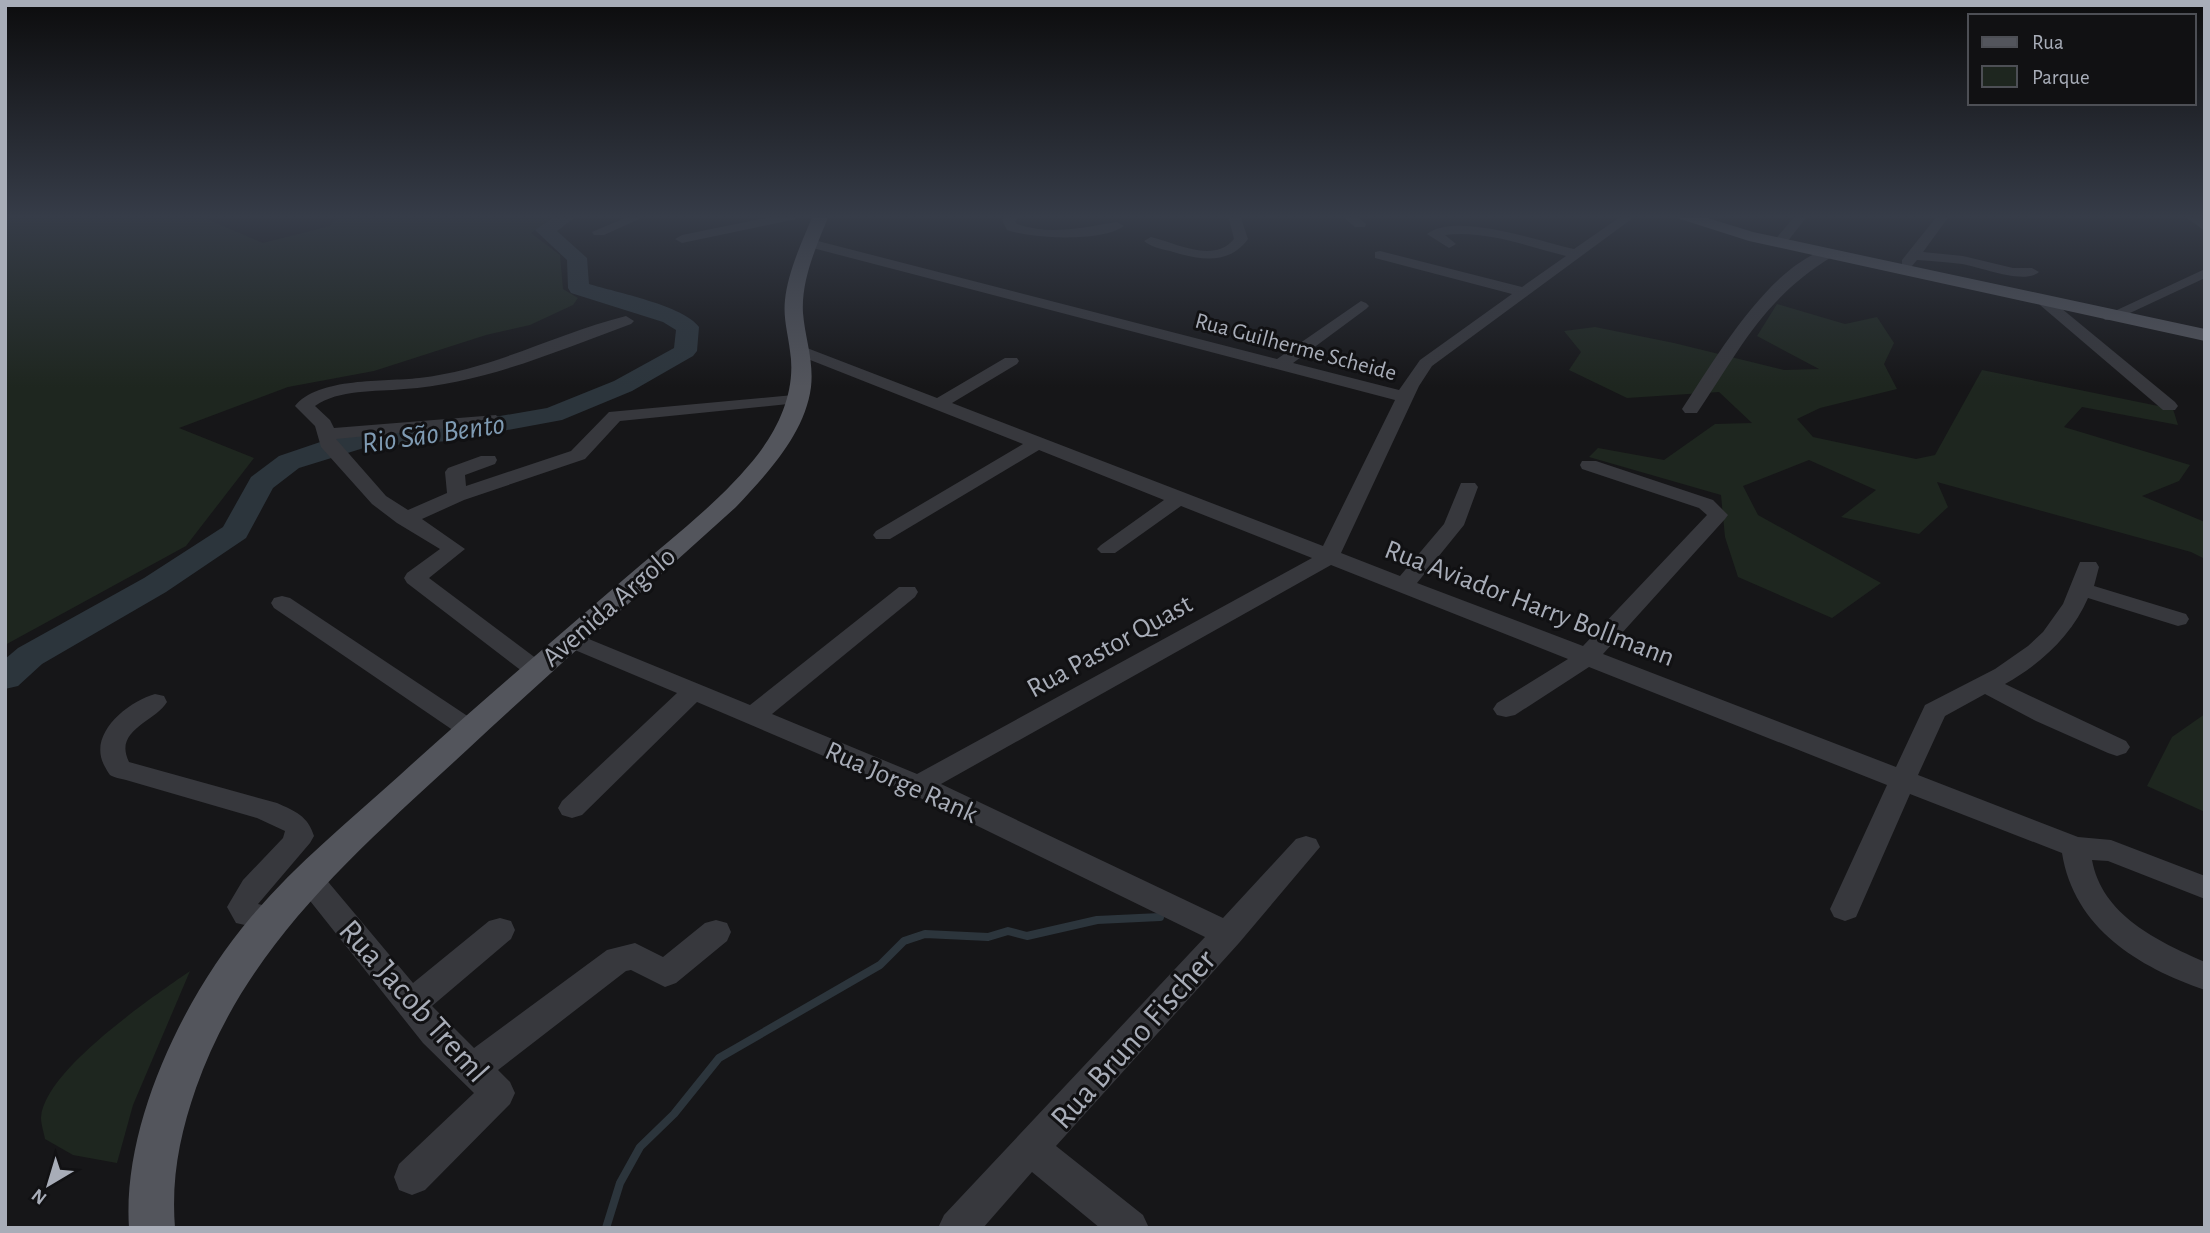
<svg xmlns="http://www.w3.org/2000/svg" width="2210" height="1233" font-family="'Alegreya Sans',sans-serif">
<style>
.green{fill:#1e261f}
.lines{fill:none;stroke-linecap:round;stroke-linejoin:round}
.stream{stroke:#2c353c;stroke-width:8}
.river{fill:#2c353c;fill-rule:evenodd}
.minor{fill:#37383d;fill-rule:evenodd}
.major{fill:#53555c;fill-rule:evenodd}
.labels{text-anchor:middle;stroke-width:6;stroke-linejoin:round;paint-order:stroke}
.far-street-label{font-size:23px;fill:#a8adb8;stroke:#111113}
.street-label{font-size:28px;fill:#a8adb8;stroke:#111113}
.water-label{font-size:30px;font-style:italic;fill:#7f9bb3;stroke:#111113}
.near-street-label{font-size:33px;fill:#a8adb8;stroke:#111113}
</style>
<rect width="100%" height="100%" fill="#161618"/>
<g class="green">
<path d="M 5,215 L 197,215 L 263,243 L 330,226 L 333,221 L 346,215 L 556,215 L 531,233 L 560,255 L 563,289 L 578,298 L 573,305 L 530,325 L 486,335 L 374,371 L 288,387 L 179,428 L 254,458 L 186,546 L 5,645 Z"/>
<path d="M 1777,304 L 1845,324 L 1877,317 L 1894,343 L 1884,364 L 1897,389 L 1820,408 L 1797,419 L 1813,437 L 1916,459 L 1935,455 L 1982,370 L 2173,409 L 2178,425 L 2082,407 L 2064,427 L 2190,465 L 2179,481 L 2142,496 L 2205,522 L 2205,559 L 2191,552 L 1937,482 L 1948,507 L 1919,534 L 1841,517 L 1876,490 L 1809,460 L 1743,486 L 1758,515 L 1881,583 L 1832,618 L 1738,577 L 1725,537 L 1721,495 L 1589,457 L 1598,448 L 1664,460 L 1715,424 L 1752,423 L 1719,392 L 1627,398 L 1569,370 L 1581,352 L 1564,331 L 1595,327 L 1674,343 L 1784,370 L 1819,369 L 1757,336 Z"/>
<path d="M 2205,714 L 2205,812 L 2147,786 L 2172,737 Z"/>
<path d="M 190,971 L 133,1105 L 117,1163 L 73,1155 L 45,1139 C 44,1133 41,1124 41,1118 C 43,1071 154,996 190,971 Z"/>
</g>
<g class="lines">
<path class="stream" d="M 606,1228 L 620,1183 L 640,1147 L 674,1114 L 719,1058 L 880,965 L 904,941 L 925,934 L 988,937 L 1008,931 L 1027,936 L 1097,920 L 1160,917"/>
<path class="river" d="M 557,215 L 578,215 L 557,231 L 587,258 L 589,284 C 615,292 685,306 699,327 L 697,351 L 693,356 L 632,391 L 562,420 L 448,441 L 367,447 L 299,468 L 273,488 L 246,538 L 166,592 L 42,664 L 18,686 L 5,689 L 5,659 L 18,648 L 144,578 L 223,527 L 251,477 L 279,456 L 335,437 L 367,431 L 448,425 L 547,408 L 614,381 L 674,348 L 676,330 L 663,322 L 571,293 L 568,288 L 567,260 L 535,230 Z"/>
<g class="minor">
<path d="M 632,215 L 648,215 L 604,235 L 594,235 L 592,232 Z"/>
<path d="M 780,215 L 802,215 L 796,219 L 682,243 L 675,239 L 682,235 Z"/>
<path d="M 1007,215 L 1020,215 L 1015,221 L 1017,224 C 1050,236 1084,227 1117,222 L 1124,226 C 1103,242 1032,239 1007,230 L 1002,220 Z"/>
<path d="M 1228,215 L 1240,215 L 1248,239 C 1228,266 1199,260 1170,251 C 1161,249 1151,247 1144,241 L 1151,237 C 1176,243 1214,264 1234,239 Z"/>
<path d="M 1341,215 L 1355,215 L 1366,224 L 1365,227 L 1355,227 Z"/>
<path d="M 1623,215 L 1637,215 L 1432,366 L 1419,386 L 1341,553 L 1400,576 L 1444,524 L 1461,483 L 1475,483 L 1478,487 L 1464,525 L 1417,583 L 1583,646 L 1707,515 L 1699,508 L 1582,469 L 1580,465 L 1582,461 L 1596,461 L 1713,500 L 1728,515 L 1725,519 L 1603,654 L 1896,767 L 1925,705 L 1995,669 L 2028,646 L 2043,632 L 2063,604 L 2080,562 L 2096,562 L 2099,567 L 2094,586 L 2186,614 L 2189,619 L 2186,624 L 2178,626 L 2088,598 C 2072,635 2040,665 2005,684 L 2126,741 L 2130,747 L 2126,753 L 2117,756 L 2108,753 L 2036,721 L 1985,694 L 1945,716 L 1918,775 L 2078,837 L 2111,840 L 2205,876 L 2205,899 L 2108,861 L 2092,860 C 2102,915 2157,941 2205,962 L 2205,990 C 2138,967 2074,928 2062,853 L 1910,794 L 1856,917 L 1845,921 L 1834,917 L 1830,909 L 1887,785 L 1589,667 L 1515,715 L 1506,717 L 1497,715 L 1493,709 L 1497,703 L 1568,659 L 1331,565 L 941,784 L 1223,918 L 1296,839 L 1306,836 L 1316,839 L 1320,847 L 1239,943 L 1056,1146 L 1143,1215 L 1149,1228 L 1100,1228 L 1032,1172 L 983,1228 L 938,1228 L 944,1215 L 1205,937 L 908,792 L 697,702 L 582,815 L 572,818 L 562,815 L 558,808 L 562,801 L 677,693 L 563,645 L 559,640 L 563,635 L 571,633 L 579,635 L 750,705 L 899,587 L 915,587 L 918,592 L 915,597 L 772,714 L 917,774 L 1312,558 L 1181,506 L 1115,553 L 1101,553 L 1097,549 L 1101,545 L 1164,500 L 1039,450 L 890,539 L 876,539 L 873,535 L 876,531 L 1023,444 L 795,354 L 793,351 L 795,348 L 807,348 L 937,398 L 1005,358 L 1017,358 L 1019,361 L 1017,364 L 952,403 L 1323,546 L 1395,400 L 805,246 L 803,243 L 810,239 L 1277,359 L 1361,301 L 1366,303 L 1369,306 L 1366,309 L 1293,363 L 1399,390 L 1420,360 L 1512,294 L 1375,258 L 1375,252 L 1380,251 L 1522,287 L 1566,256 C 1527,246 1485,230 1445,235 L 1456,244 L 1449,248 L 1427,234 C 1455,211 1542,242 1574,249 Z"/>
<path d="M 1796,215 L 1808,215 L 1784,246 L 1774,246 L 1772,243 Z"/>
<path d="M 1938,215 L 1950,215 L 1923,252 L 1963,256 L 2013,268 L 2032,268 L 2039,272 C 2024,285 1981,267 1962,264 C 1947,262 1932,261 1917,260 L 1912,266 L 1902,266 L 1902,260 Z"/>
<path d="M 2183,215 L 2197,215 L 2205,221 L 2205,231 Z"/>
<path d="M 1828,249 L 1833,250 L 1833,256 C 1763,299 1741,348 1697,413 L 1685,413 L 1682,409 C 1714,361 1769,265 1828,249 Z"/>
<path d="M 2205,269 L 2205,278 L 2115,320 L 2105,320 L 2102,317 Z"/>
<path d="M 2045,298 L 2050,299 L 2175,402 L 2178,406 L 2175,410 L 2163,410 L 2040,305 L 2038,302 L 2040,299 Z"/>
<path d="M 626,316 L 634,321 L 631,324 C 557,351 483,384 404,389 C 375,392 339,389 315,406 L 330,420 L 334,428 L 496,415 L 499,419 L 490,424 L 336,439 L 386,496 L 408,510 L 447,493 L 445,472 L 448,468 L 481,456 L 495,456 L 497,460 L 495,464 L 465,475 L 466,486 L 571,451 L 609,412 L 804,394 L 807,398 L 798,403 L 620,421 L 585,459 L 464,500 L 422,519 L 465,549 L 429,578 L 545,665 L 548,670 L 545,675 L 536,678 L 527,675 L 407,583 L 404,578 L 407,573 L 440,549 L 397,523 L 372,504 L 321,447 L 315,426 L 295,406 C 318,377 385,382 419,378 C 495,369 554,334 626,316 Z"/>
<path d="M 282,596 L 290,598 L 478,723 L 482,729 L 478,735 L 469,738 L 460,735 L 274,608 L 271,603 L 274,598 Z"/>
<path d="M 155,694 L 164,696 L 167,702 C 155,722 113,730 129,762 L 277,803 C 295,811 308,816 314,836 L 310,843 L 258,904 L 283,910 L 287,919 L 283,928 L 272,931 L 236,923 L 227,907 L 243,880 L 283,838 L 285,831 L 257,818 L 126,780 C 121,779 113,777 110,775 C 109,774 105,767 104,765 C 88,734 127,702 155,694 Z"/>
<path d="M 309,868 L 319,871 L 413,983 L 489,921 L 500,918 L 511,921 L 515,930 L 511,939 L 432,1006 L 474,1048 L 607,950 L 635,943 L 663,957 L 705,923 L 716,920 L 727,923 L 731,932 L 727,941 L 676,983 L 665,987 L 631,970 L 626,971 L 498,1070 L 510,1082 L 515,1093 L 510,1104 L 425,1190 L 412,1195 L 399,1190 L 394,1177 L 399,1164 L 474,1093 L 423,1043 L 299,887 L 294,879 L 299,871 Z"/>
</g>
<g class="major">
<path d="M 813,215 L 829,215 C 817,245 801,279 803,313 C 805,338 814,361 811,387 C 805,434 767,474 736,507 C 647,588 556,667 468,749 C 359,850 247,943 196,1088 C 180,1134 171,1178 175,1228 L 129,1228 C 122,1124 184,996 251,917 C 295,865 349,821 400,775 C 473,708 548,645 623,580 C 669,540 721,502 759,453 C 781,424 796,388 790,351 C 788,334 783,318 785,300 C 788,271 802,242 813,215 Z"/>
<path d="M 1675,215 L 1698,215 L 1753,232 L 2205,329 L 2205,341 L 1749,241 L 1677,218 Z"/>
</g>
</g>
<linearGradient id="sky" x2="0" y2="1"><stop stop-color="#0c0c0d"/><stop offset="0.56" stop-color="#363c48"/><stop offset="1" stop-color="#363c48" stop-opacity="0"/></linearGradient>
<rect width="2210" height="387" fill="url(#sky)"/>
<g class="labels">
<g class="far-street-label">
<text transform="translate(1296 346) rotate(15)" y="8">Rua Guilherme Scheide</text>
</g>
<g class="street-label">
<text transform="translate(1530 602) rotate(21)" y="10">Rua Aviador Harry Bollmann</text>
<text transform="translate(608 606) rotate(-41)" y="10">Avenida Argolo</text>
<text transform="translate(1109 645) rotate(-29)" y="10">Rua Pastor Quast</text>
<text transform="translate(902 781) rotate(24)" y="10">Rua Jorge Rank</text>
</g>
<g class="water-label">
<text transform="translate(433 433) rotate(-8)" y="10">Rio São Bento</text>
</g>
<g class="near-street-label">
<text transform="translate(415 1000) rotate(48)" y="12">Rua Jacob Treml</text>
<text transform="translate(1132 1038) rotate(-48)" y="12">Rua Bruno Fischer</text>
</g>
</g>
<rect width="2210" height="1233" fill="none" stroke="#a8adb8" stroke-width="14"/>
<rect x="1968" y="14" width="228" height="91" fill="#111113" stroke="#4d4f55" stroke-width="2"/>
<rect x="1982" y="37" width="35" height="10" fill="#53555c" stroke="#4d4f55" stroke-width="2"/>
<text x="2032" y="49" font-size="21" fill="#a8adb8">Rua</text>
<rect x="1982" y="66" width="35" height="21" fill="#1e261f" stroke="#4d4f55" stroke-width="2"/>
<text x="2032" y="84" font-size="21" fill="#a8adb8">Parque</text>
<g transform="translate(49 1184) rotate(218)" stroke="#111113" stroke-width="5" paint-order="stroke">
<path d="M0-5L12 26L0 18L-12 26Z" fill="#a8adb8"/>
<text y="-10" font-size="19" font-weight="bold" text-anchor="middle" fill="#a8adb8">N</text>
</g>
</svg>
